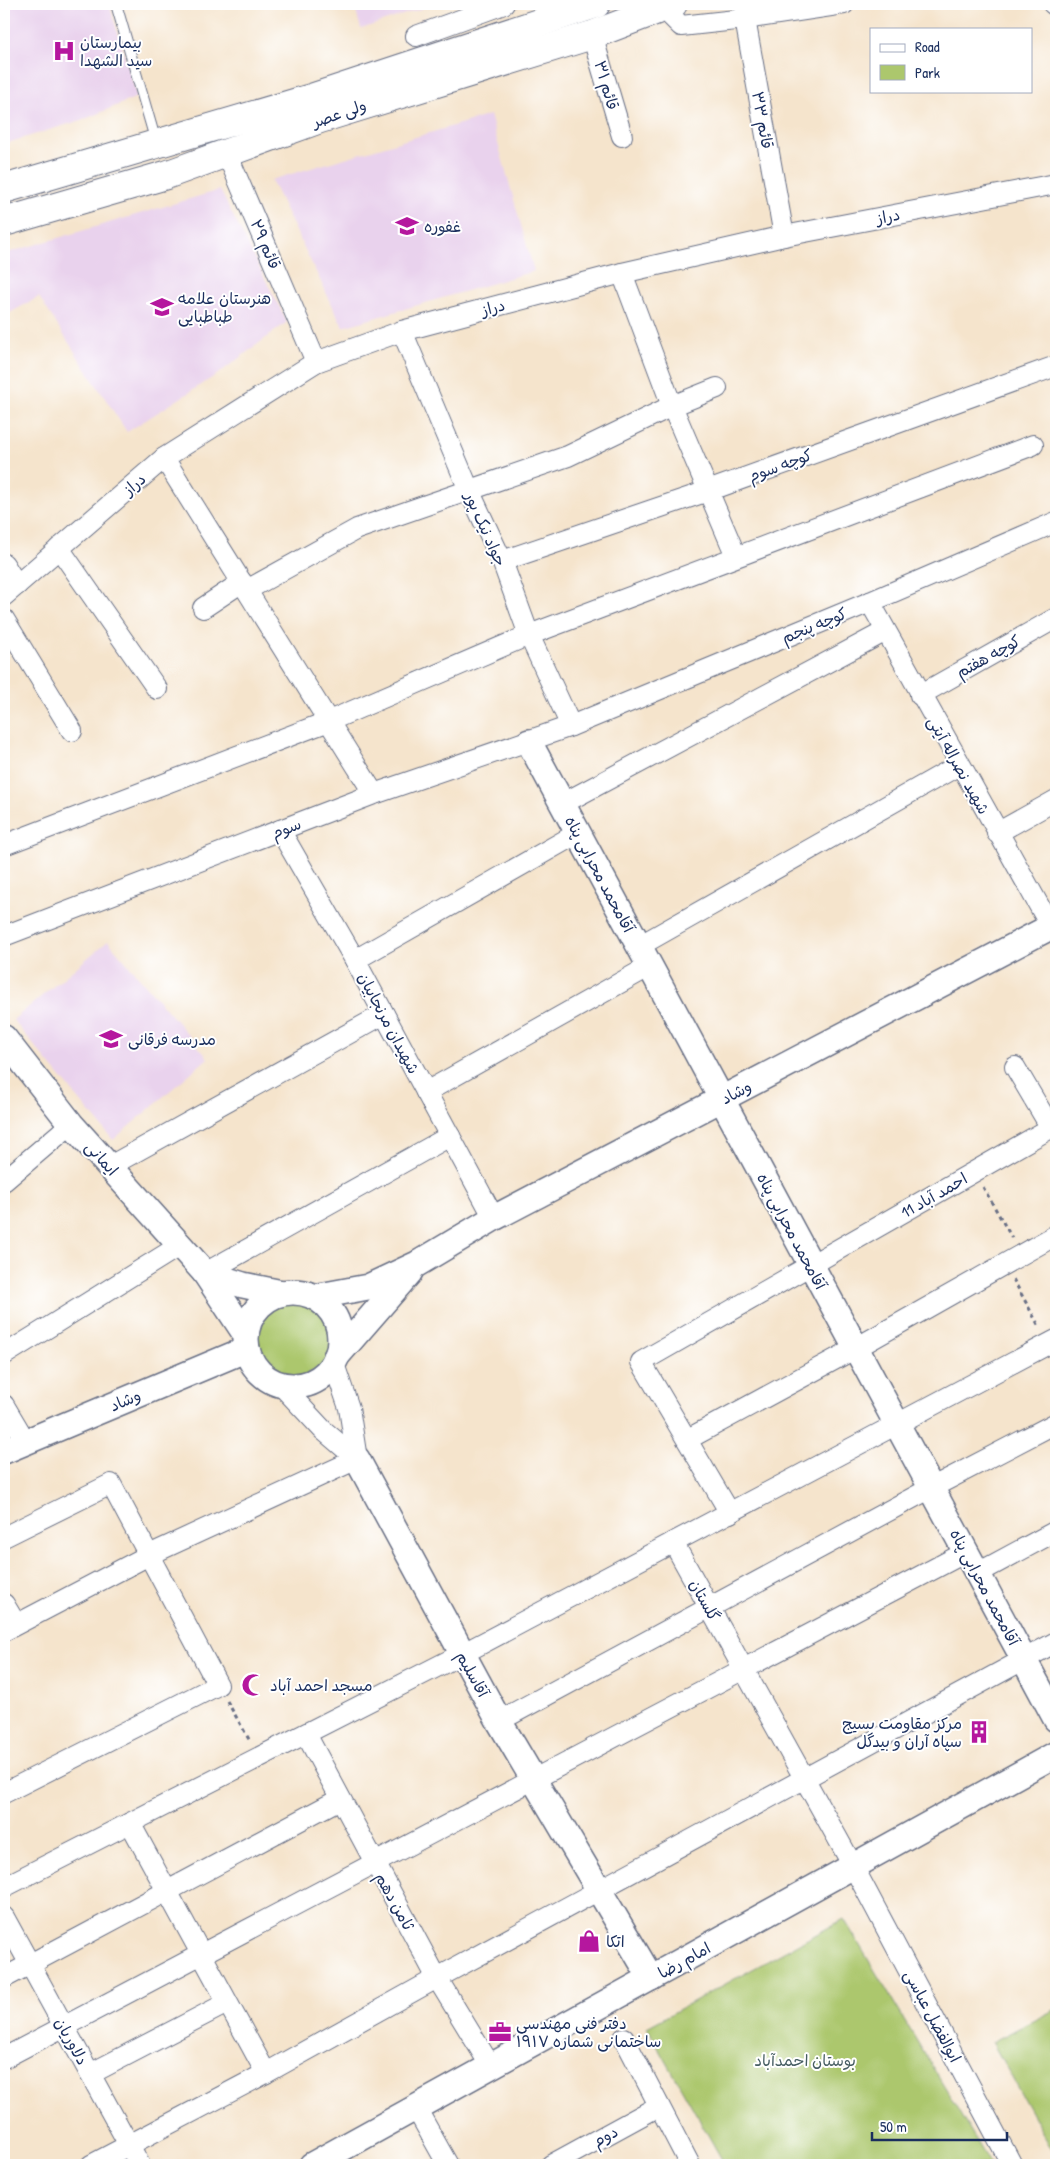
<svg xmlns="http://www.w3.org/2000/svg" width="1060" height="2169" font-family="'Patrick Hand','Playpen Sans Arabic',sans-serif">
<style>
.built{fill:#e9d2ed}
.green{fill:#acc76d;stroke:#647b66}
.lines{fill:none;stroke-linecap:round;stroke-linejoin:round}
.service-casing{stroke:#676e84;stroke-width:12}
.minor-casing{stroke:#676e84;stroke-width:22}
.tertiary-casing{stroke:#676e84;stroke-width:28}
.secondary-casing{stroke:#676e84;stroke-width:30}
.path{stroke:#676e84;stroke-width:3;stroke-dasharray:4 4;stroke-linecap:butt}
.service{stroke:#fff;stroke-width:10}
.minor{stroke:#fff;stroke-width:20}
.tertiary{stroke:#fff;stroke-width:25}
.secondary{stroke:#fff;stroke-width:28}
.labels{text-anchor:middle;stroke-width:4;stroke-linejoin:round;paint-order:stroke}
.poi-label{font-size:16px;fill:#1b2f5e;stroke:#fff;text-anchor:start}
.street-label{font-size:16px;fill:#1b2f5e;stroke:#fff}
.park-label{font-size:16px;fill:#465d62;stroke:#fff}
</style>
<rect width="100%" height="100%" fill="#fff"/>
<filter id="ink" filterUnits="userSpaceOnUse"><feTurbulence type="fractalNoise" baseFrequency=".02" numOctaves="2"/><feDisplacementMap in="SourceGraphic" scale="10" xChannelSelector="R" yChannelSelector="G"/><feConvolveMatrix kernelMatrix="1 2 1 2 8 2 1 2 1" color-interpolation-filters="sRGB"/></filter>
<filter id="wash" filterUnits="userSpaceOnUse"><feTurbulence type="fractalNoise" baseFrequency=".0096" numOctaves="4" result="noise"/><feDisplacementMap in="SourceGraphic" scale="20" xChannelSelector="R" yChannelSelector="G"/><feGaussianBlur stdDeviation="1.12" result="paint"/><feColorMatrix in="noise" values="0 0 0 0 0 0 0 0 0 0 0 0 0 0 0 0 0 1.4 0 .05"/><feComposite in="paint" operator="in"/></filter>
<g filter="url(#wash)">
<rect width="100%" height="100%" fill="#f5e4cc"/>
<g class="built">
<path d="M 4,4 L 109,4 L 137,97 L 85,119 L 4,144 Z"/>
<path d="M 354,4 L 435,4 L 361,29 Z"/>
<path d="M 490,115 L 534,271 L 343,327 L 271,180 Z"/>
<path d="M 220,190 L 287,322 L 218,374 L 127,432 L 39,297 L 4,316 L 4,254 Z"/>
<path d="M 108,941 L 208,1058 L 113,1140 L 13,1020 Z"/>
</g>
<g class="green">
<path d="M 289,1297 C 329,1300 332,1328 333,1361 C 317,1365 308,1379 289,1379 C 241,1377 236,1308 289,1297 Z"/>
<path d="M 844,1919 L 991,2165 L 725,2165 L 647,2027 Z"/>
<path d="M 1054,2010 L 1056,2015 L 1056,2157 L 992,2042 Z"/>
</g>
</g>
<g filter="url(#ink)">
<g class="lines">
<defs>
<path id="service" d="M 116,4 L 156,142"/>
<g id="minor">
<path d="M 746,4 L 745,19 L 784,236"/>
<path d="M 1053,4 L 1056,6"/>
<path d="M 664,9 L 681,26 L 745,19 L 844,4"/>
<path d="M 592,35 L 622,136"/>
<path d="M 416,36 L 504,4"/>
<path d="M 227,154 L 316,362"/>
<path d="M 622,273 L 672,406 L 736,556"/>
<path d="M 402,331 L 469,490 L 502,561 L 529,635 L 571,726"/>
<path d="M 164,458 L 374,794"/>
<path d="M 59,548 L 157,689"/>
<path d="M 502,561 L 708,491 L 1056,366"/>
<path d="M 4,564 L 17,585"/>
<path d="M 247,590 L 357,529 L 568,456 L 672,406 L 717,388"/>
<path d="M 4,596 L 164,458 L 316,362 L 402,331 L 622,273 L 784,236 L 1056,184"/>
<path d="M 870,602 L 1051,927"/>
<path d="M 203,608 L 242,582"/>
<path d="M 4,619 L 72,731"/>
<path d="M 920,695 L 1056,618"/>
<path d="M 562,804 L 884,632"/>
<path d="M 280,830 L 355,960 L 494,1218"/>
<path d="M 997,833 L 1056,800"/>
<path d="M 4,845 L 329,721 L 529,635 L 1033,445"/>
<path d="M 4,936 L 374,794 L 571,726 L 870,602 L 1056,522"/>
<path d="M 639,946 L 959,765"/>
<path d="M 355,960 L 578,833"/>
<path d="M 1015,1067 L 1051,1128"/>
<path d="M 426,1092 L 650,966"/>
<path d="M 110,1166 L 384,1014"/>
<path d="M 4,1181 L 71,1124"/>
<path d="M 205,1273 L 450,1136"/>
<path d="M 4,1355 L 179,1246"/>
<path d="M 333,1361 L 349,1408 L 357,1459"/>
<path d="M 280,1384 L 323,1430 L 357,1459"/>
<path d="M 4,1405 L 26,1442"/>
<path d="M 688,1439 L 856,1348 L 1056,1235"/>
<path d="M 730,1513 L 641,1362 L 1056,1125"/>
<path d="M 4,1537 L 111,1484 L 218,1685 L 4,1793"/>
<path d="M 673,1542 L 853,1866 L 1012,2165"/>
<path d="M 978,1573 L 1056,1531"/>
<path d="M 4,1604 L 16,1624"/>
<path d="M 4,1631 L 149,1555 L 357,1459"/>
<path d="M 499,1721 L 931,1488 L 1056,1423"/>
<path d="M 306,1734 L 437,1978 L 490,2065"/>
<path d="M 130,1823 L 266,2073"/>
<path d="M 4,1887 L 462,1654 L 1056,1340"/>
<path d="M 4,1917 L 140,2165"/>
<path d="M 4,1978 L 340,1799"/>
<path d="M 624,2038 L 690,2165"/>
<path d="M 4,2058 L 966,1552"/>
<path d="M 90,2074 L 227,2003"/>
<path d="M 416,2108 L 448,2165"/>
<path d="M 91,2165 L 266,2073 L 437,1978 L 1056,1642"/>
<path d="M 551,2165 L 659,2106"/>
</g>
<g id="tertiary">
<path d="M 529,742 L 1056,1719"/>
<path d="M 4,1038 L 71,1124 L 205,1273"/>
<circle cx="293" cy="1339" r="47"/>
<path d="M 314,1297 L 368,1287 L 417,1264 L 494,1218 L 1056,924"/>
<path d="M 246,1335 L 205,1273 L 243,1285 L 282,1293"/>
<path d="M 336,1357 L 410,1272"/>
<path d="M 4,1451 L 247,1349"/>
<path d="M 357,1459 L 499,1721 L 651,1978"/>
<path d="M 312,2165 L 1056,1754"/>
</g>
<g id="secondary">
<path d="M 4,189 L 308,99 L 596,4"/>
<path d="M 4,222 L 166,175 L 320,119 L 592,35 L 673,4"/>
</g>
</defs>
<use href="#service" class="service-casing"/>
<use href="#minor" class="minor-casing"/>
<use href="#tertiary" class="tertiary-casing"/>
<use href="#secondary" class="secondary-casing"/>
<g class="path">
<path d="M 983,1187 L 1012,1238"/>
<path d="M 1013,1279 L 1040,1328"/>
<path d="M 227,1701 L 250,1741"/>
</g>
<use href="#service" class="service"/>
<use href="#minor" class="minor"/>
<use href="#tertiary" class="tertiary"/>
<use href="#secondary" class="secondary"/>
</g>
</g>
<defs>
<symbol id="hospital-bare" viewBox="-9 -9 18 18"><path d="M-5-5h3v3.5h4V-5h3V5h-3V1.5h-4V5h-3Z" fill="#b5179e" stroke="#fff" stroke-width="2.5" paint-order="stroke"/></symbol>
<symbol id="school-bare" viewBox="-9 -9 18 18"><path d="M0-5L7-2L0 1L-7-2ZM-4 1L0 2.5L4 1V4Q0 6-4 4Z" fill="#b5179e" stroke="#fff" stroke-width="2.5" paint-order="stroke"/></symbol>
<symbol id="mosque-bare" viewBox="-9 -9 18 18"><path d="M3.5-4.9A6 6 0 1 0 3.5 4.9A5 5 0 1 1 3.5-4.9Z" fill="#b5179e" stroke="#fff" stroke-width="2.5" paint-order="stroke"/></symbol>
<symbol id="building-bare" viewBox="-9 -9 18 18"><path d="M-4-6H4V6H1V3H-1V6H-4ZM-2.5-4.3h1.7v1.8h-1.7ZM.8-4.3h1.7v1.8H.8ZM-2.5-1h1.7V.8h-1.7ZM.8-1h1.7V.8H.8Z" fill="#b5179e" stroke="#fff" stroke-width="2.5" paint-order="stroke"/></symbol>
<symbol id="shop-bare" viewBox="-9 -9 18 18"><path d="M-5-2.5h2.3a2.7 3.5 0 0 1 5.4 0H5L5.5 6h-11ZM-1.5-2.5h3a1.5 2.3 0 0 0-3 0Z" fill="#b5179e" stroke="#fff" stroke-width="2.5" paint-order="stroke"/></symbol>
<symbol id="office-bare" viewBox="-9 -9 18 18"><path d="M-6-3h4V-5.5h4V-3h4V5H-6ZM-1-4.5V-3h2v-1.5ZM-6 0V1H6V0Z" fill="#b5179e" stroke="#fff" stroke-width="2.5" paint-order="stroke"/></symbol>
</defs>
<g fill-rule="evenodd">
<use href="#hospital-bare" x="48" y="35" width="32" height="32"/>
<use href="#school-bare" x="391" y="210" width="32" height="32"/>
<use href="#school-bare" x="146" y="291" width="32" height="32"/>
<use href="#school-bare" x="95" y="1023" width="32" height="32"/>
<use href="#mosque-bare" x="237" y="1669" width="32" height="32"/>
<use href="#building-bare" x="963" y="1716" width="32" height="32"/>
<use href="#shop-bare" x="573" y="1925" width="32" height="32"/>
<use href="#office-bare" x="484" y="2016" width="32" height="32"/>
</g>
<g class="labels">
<g class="poi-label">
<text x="80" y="48">بیمارستان<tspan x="80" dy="18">سید الشهدا</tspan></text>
<text x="424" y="232">غفوره</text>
<text x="178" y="304">هنرستان علامه<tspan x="178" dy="18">طباطبایی</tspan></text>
<text x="128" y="1045">مدرسه فرقانی</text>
<text x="270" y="1691">مسجد احمد آباد</text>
<text x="962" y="1729" text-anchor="end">مرکز مقاومت بسیج<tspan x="962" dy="18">سپاه آران و بیدگل</tspan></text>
<text x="606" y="1947">اتکا</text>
<text x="516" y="2029">دفتر فنی مهندسی<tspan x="516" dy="18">ساختمانی شماره ۱۹۱۷</tspan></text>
</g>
<g class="street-label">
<text transform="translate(607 85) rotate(74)" y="6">قائم ۳۱</text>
<text transform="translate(339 113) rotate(-19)" y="6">ولی عصر</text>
<text transform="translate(763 120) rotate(80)" y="6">قائم ۳۳</text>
<text transform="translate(888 216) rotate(-11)" y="6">دراز</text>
<text transform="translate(266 244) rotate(67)" y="6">قائم ۲۹</text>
<text transform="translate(493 307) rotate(-15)" y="6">دراز</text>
<text transform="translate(780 465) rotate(-20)" y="6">کوچه سوم</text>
<text transform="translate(134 484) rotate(-41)" y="6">دراز</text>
<text transform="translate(486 529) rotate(66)" y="6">جواد نیک پور</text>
<text transform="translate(814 625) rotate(-22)" y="6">کوچه پنجم</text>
<text transform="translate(988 656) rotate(-29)" y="6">کوچه هفتم</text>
<text transform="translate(959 765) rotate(61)" y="6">شهید نصراله آیتی</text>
<text transform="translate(286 828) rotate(-21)" y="6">سوم</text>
<text transform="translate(600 874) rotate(62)" y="6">آقامحمد محرابی پناه</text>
<text transform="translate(389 1023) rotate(62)" y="6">شهیدان مرنجابیان</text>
<text transform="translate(736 1092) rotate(-28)" y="6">وشاد</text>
<text transform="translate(102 1158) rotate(48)" y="6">ایمانی</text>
<text transform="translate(934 1195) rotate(-30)" y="6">احمد آباد 11</text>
<text transform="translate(792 1231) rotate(62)" y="6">آقامحمد محرابی پناه</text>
<text transform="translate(125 1400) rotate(-23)" y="6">وشاد</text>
<text transform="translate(985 1587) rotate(62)" y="6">آقامحمد محرابی پناه</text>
<text transform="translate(705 1600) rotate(61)" y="6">گلستان</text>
<text transform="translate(473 1674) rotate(61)" y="6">آقاسلیم</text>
<text transform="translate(395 1901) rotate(61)" y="6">ثامن دهم</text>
<text transform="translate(684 1960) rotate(-29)" y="6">امام رضا</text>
<text transform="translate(933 2016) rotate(62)" y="6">ابوالفضل عباسی</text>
<text transform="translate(72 2041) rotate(61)" y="6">دلاوریان</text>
<text transform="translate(605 2136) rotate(-29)" y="6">دوم</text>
</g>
<g class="park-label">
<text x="805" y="2066">بوستان احمدآباد</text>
</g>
</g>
<rect width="1060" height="2169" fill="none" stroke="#fff" stroke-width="20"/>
<rect x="870" y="28" width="162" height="65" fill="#ffffff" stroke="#a4acbf"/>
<rect x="880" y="44" width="25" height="8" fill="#ffffff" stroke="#a4acbf"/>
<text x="915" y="52" font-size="15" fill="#1b2f5e">Road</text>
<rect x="880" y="65" width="25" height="15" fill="#acc76d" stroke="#a4acbf"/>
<text x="915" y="78" font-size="15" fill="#1b2f5e">Park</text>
<path d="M872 2132v8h135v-8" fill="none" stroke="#1b2f5e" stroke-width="2.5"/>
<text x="880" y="2132" font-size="15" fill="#1b2f5e" stroke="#ffffff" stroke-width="4" paint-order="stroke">50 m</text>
</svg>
